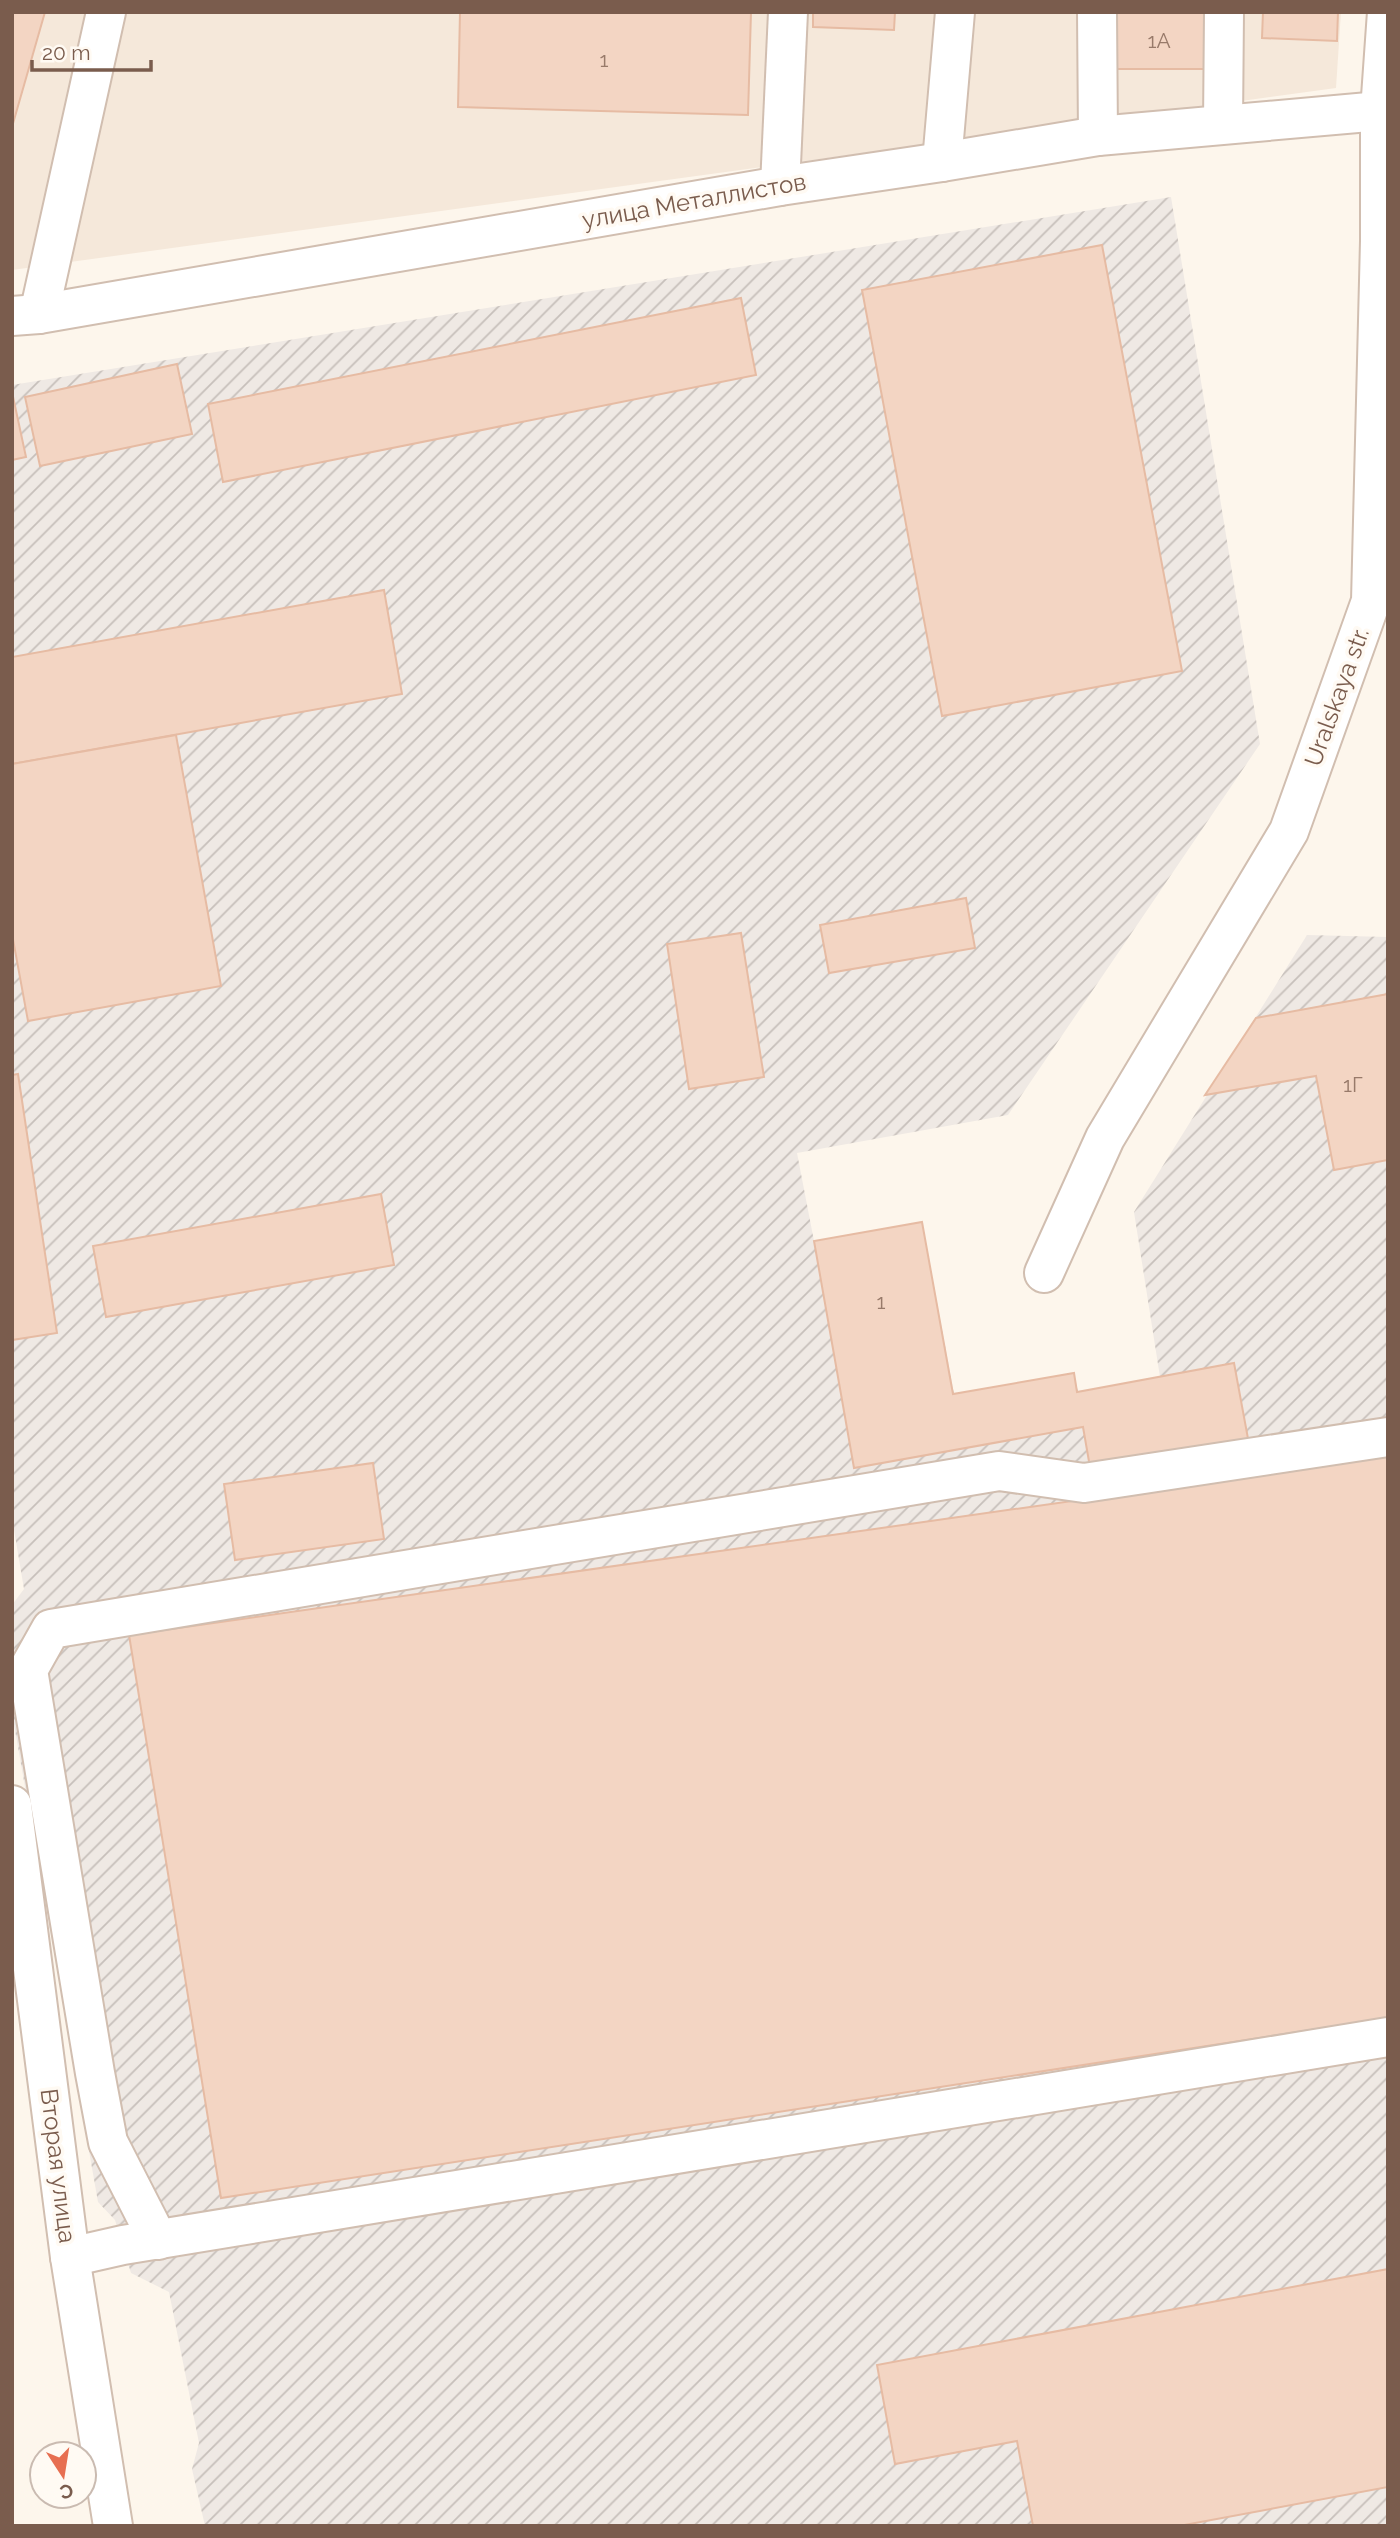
<svg xmlns="http://www.w3.org/2000/svg" width="1400" height="2538" font-family="Raleway,sans-serif">
<style>
.residential{fill:#f5e8da}
.industrial{fill:url(#industrial-furrows)}
.building{fill:#f3d5c3;stroke:#e6bba3;stroke-width:2}
.lines{fill:none;stroke-linecap:round;stroke-linejoin:round}
.minor-casing{stroke:#d1beb0;stroke-width:42}
.minor{stroke:#fff;stroke-width:38}
.labels{text-anchor:middle;stroke-width:7;stroke-linejoin:round;paint-order:stroke}
.number-label{font-size:21px;fill:#987a6a}
.street-label{font-size:24px;fill:#7a5c4d;stroke:#fffaf3}
</style>
<defs>
<pattern id="industrial-furrows" width="10" height="10" patternUnits="userSpaceOnUse" patternTransform="scale(1.75)"><rect width="10" height="10" fill="#efe9e4"/><path d="M-1 1l2-2M0 10L10 0M9 11l2-2" fill="none" stroke="#c7c0bb"/></pattern>
</defs>
<rect width="100%" height="100%" fill="#fdf6ec"/>
<path class="residential" d="M 12,12 L 1341,12 L 1336,88 L 12,270 Z"/>
<path class="industrial" d="M 1171,197 L 1260,744 L 1008,1115 L 797,1153 L 814,1241 L 922,1222 L 954,1394 L 1074,1373 L 1078,1392 L 1160,1377 L 1134,1212 L 1307,935 L 1388,937 L 1388,2526 L 205,2526 L 192,2469 L 199,2443 L 169,2292 L 131,2273 L 115,2220 L 98,2202 L 12,1713 L 12,1605 L 24,1589 L 12,1518 L 12,385 Z"/>
<g class="building">
<path d="M 12,12 L 45,12 L 12,127 Z"/>
<path d="M 460,12 L 751,12 L 748,115 L 458,107 Z"/>
<path d="M 813,12 L 895,12 L 894,30 L 813,27 Z"/>
<rect x="1114" y="12" width="90" height="57"/>
<path d="M 1263,12 L 1338,12 L 1337,41 L 1262,38 Z"/>
<path d="M 1102,245 L 1182,671 L 942,716 L 862,290 Z"/>
<path d="M 741,298 L 756,375 L 223,482 L 208,404 Z"/>
<path d="M 177,364 L 192,434 L 40,466 L 25,397 Z"/>
<path d="M 12,392 L 26,457 L 12,460 Z"/>
<path d="M 384,590 L 402,694 L 12,764 L 12,657 Z"/>
<path d="M 176,735 L 221,986 L 28,1021 L 12,934 L 12,764 Z"/>
<path d="M 966,898 L 975,948 L 829,973 L 820,925 Z"/>
<path d="M 741,933 L 764,1077 L 689,1089 L 667,944 Z"/>
<path d="M 1388,994 L 1388,1160 L 1334,1170 L 1316,1076 L 1205,1095 L 1256,1018 Z"/>
<path d="M 18,1074 L 57,1333 L 12,1340 L 12,1075 Z"/>
<path d="M 381,1194 L 394,1265 L 106,1317 L 93,1246 Z"/>
<path d="M 922,1222 L 953,1394 L 1074,1373 L 1077,1392 L 1234,1363 L 1249,1444 L 1091,1473 L 1083,1427 L 854,1468 L 814,1241 Z"/>
<path d="M 1388,1456 L 1388,2018 L 221,2198 L 129,1635 Z"/>
<path d="M 373,1463 L 384,1539 L 235,1560 L 224,1484 Z"/>
<path d="M 1388,2269 L 1388,2487 L 1179,2526 L 1033,2526 L 1017,2441 L 895,2464 L 877,2365 Z"/>
</g>
<g class="lines">
<defs>
<g id="minor">
<path d="M 1097,12 L 1098,136"/>
<path d="M 1223,124 L 1224,12"/>
<path d="M 942,162 L 955,12"/>
<path d="M 780,186 L 788,12"/>
<path d="M 39,314 L 106,12"/>
<path d="M 12,316 L 39,314 L 780,186 L 942,162 L 1098,136 L 1380,111"/>
<path d="M 1044,1273 L 1105,1138 L 1289,831 L 1371,601 L 1380,241 L 1380,111 L 1387,12"/>
<path d="M 12,1805 L 70,2257 L 113,2526"/>
<path d="M 158,2240 L 108,2142 L 95,2073 L 28,1670 L 51,1629 L 999,1471 L 1084,1483 L 1388,1437"/>
<path d="M 70,2257 L 123,2245 L 1388,2037"/>
</g>
</defs>
<use href="#minor" class="minor-casing"/>
<use href="#minor" class="minor"/>
</g>
<g class="labels">
<g class="number-label">
<text x="1159" y="48">1А</text>
<text x="604" y="67">1</text>
<text x="1353" y="1092">1Г</text>
<text x="881" y="1309">1</text>
</g>
<g class="street-label">
<text transform="translate(694 201) rotate(-10)" y="8">улица Металлистов</text>
<text transform="translate(1337 697) rotate(-70)" y="8">Uralskaya str.</text>
<text transform="translate(58 2166) rotate(83)" y="8">Вторая улица</text>
</g>
</g>
<rect width="1400" height="2538" fill="none" stroke="#7a5c4d" stroke-width="28"/>
<g transform="translate(63 2475) rotate(168)"><circle r="33" fill="#fffaf3" stroke="#cabbb1" stroke-width="2"/>
<path d="M0-5L12 26L0 18L-12 26Z" fill="#e76f51"/>
<text y="-10" font-size="19" font-weight="bold" text-anchor="middle" fill="#7a5c4d">С</text>
</g>
<path d="M32 60v10h119v-10" fill="none" stroke="#7a5c4d" stroke-width="3.5"/>
<text x="42" y="60" font-size="21" fill="#7a5c4d" stroke="#fffaf3" stroke-width="5" paint-order="stroke">20 m</text>
</svg>
